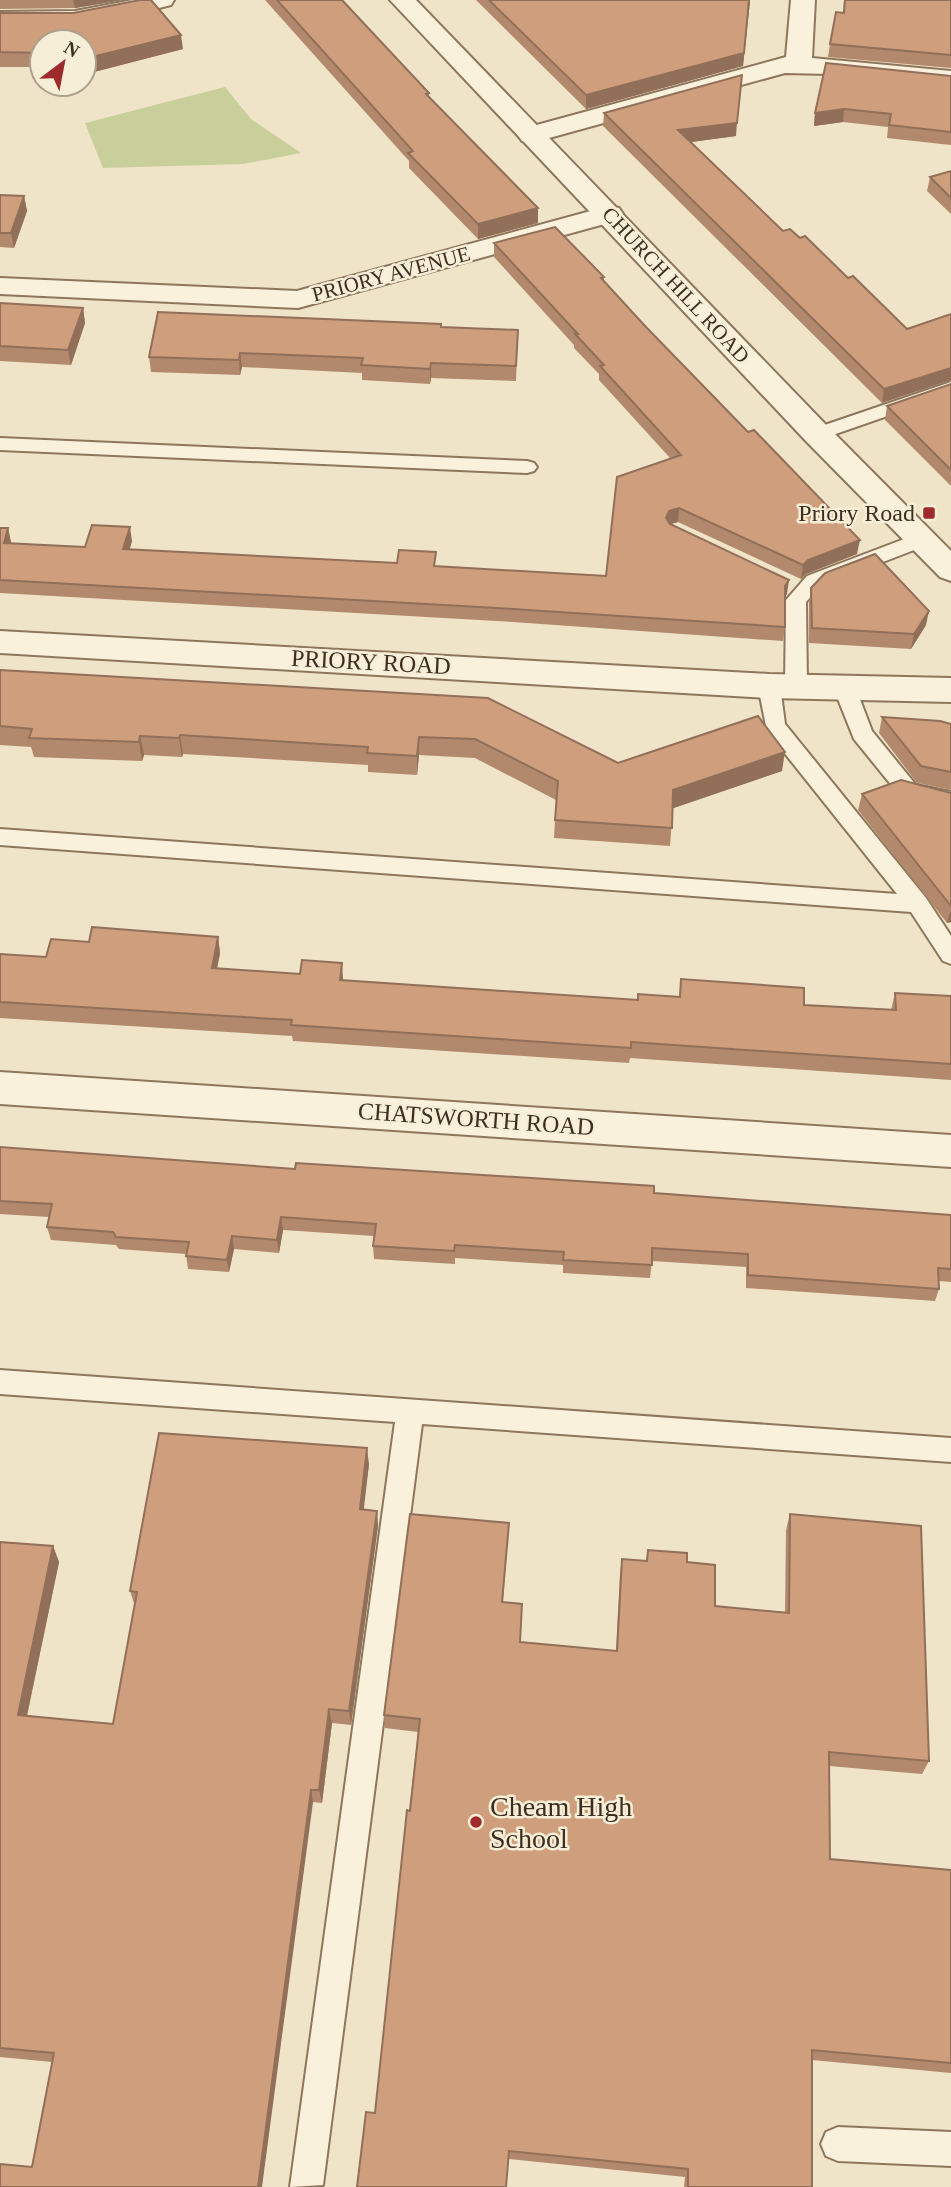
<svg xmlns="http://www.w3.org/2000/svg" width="951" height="2187" font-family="'Times New Roman',serif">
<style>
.green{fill:#c9cf9b}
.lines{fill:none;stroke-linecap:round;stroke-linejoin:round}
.service-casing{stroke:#8d765c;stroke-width:4}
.minor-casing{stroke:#8d765c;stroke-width:4}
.tertiary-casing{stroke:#8d765c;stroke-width:4}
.service{fill:#faf1dc;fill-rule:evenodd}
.minor{fill:#faf1dc;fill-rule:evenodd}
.tertiary{fill:#faf1dc;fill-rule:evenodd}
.wall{fill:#b2896c}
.shaded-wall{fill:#916f58}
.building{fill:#cf9f7d;stroke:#916f58;stroke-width:2}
.poi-dot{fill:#9e2a2b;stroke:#f7eed8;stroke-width:2.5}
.labels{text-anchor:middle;stroke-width:5;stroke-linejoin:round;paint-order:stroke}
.far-street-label{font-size:21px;fill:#3d2e20;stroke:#f7eed8}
.poi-label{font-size:24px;fill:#3d2e20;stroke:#f7eed8;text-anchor:end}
.street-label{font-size:24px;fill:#3d2e20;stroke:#f7eed8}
.near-poi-label{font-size:28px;fill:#3d2e20;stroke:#f7eed8;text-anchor:start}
</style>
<rect width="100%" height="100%" fill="#f0e4c8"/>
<path class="green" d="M 225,87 L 251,119 L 301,153 L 243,164 L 103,168 L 85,123 Z"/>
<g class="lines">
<defs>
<g id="service">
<path d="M 951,382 L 951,394 L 824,438 L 810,438 L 807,434 L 810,430 Z"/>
<path d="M 0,438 L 527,461 L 534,463 L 537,467 L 534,471 L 527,473 L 0,450 Z"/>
<path d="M 920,533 L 927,535 L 930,540 L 927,545 L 821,586 L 806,602 L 807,687 L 803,692 L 796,694 L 789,692 L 785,687 L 786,600 L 807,576 Z"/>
<path d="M 769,679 L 776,681 L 780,686 L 785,724 L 926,898 L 951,936 L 951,964 L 943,961 L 911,912 L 0,845 L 0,829 L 897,894 L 767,731 L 758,686 L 762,681 Z"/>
<path d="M 845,682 L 852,684 L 856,689 L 872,731 L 916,785 L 951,792 L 951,808 L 901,797 L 854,739 L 834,689 L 838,684 Z"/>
<path d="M 0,1370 L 951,1438 L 951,1462 L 422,1424 L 323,2185 L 290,2187 L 395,1422 L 0,1394 Z"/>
<path d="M 838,2127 L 951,2132 L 951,2166 L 838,2161 L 826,2156 L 821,2144 L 826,2132 Z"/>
</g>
<g id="minor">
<path d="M 133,0 L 174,0 L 171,5 L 115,19 L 75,25 L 0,26 L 0,12 L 75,11 Z"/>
<path d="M 791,0 L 815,0 L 812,58 L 951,71 L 951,87 L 829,74 L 785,73 L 531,143 L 522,141 L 518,135 L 522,129 L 786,57 Z"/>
<path d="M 609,206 L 619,208 L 623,214 L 619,220 L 298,308 L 0,294 L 0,278 L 297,291 Z"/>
<path d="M 0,1072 L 951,1135 L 951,1167 L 0,1104 Z"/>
</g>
<g id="tertiary">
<path d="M 390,0 L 416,0 L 828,427 L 951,551 L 951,581 L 940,577 L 806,441 Z"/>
<path d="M 0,631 L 769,674 L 951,678 L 951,702 L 769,698 L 0,653 Z"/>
</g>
</defs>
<use href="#service" class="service-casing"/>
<use href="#minor" class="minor-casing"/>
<use href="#tertiary" class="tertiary-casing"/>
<use href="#service" class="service"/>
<use href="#minor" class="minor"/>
<use href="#tertiary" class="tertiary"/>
</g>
<g class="wall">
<path d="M 0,0 L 123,0 L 75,8 L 0,9 Z"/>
<path d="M 265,0 L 342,0 L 429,93 L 429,97 L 538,208 L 538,223 L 478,239 L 409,168 L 409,161 Z"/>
<path d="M 476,0 L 750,0 L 743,66 L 586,109 Z"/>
<path d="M 844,0 L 951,0 L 951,68 L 828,57 L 830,44 L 843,13 Z"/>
<path d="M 0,13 L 183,49 L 90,73 L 86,68 L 84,68 L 84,42 L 42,42 L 42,67 L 0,67 Z"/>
<path d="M 951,76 L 951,145 L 887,138 L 888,127 L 843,122 L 814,126 L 815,113 Z"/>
<path d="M 604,113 L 736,136 L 690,142 L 783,231 L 848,278 L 907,329 L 882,403 L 603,126 Z"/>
<path d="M 951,171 L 951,214 L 927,191 L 930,177 Z"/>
<path d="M 0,195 L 24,196 L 27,211 L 14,248 L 0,247 Z"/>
<path d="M 494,243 L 604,277 L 604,281 L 857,554 L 806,574 L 801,579 L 678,522 L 670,524 L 787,594 L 785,597 L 785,627 L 783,641 L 513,622 L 0,593 L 0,528 L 8,528 L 11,543 L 85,547 L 132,541 L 129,550 L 606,576 L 671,459 L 599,380 L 599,374 L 574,348 L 574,345 L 494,257 Z"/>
<path d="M 0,303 L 83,308 L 85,323 L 71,365 L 0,361 Z"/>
<path d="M 441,327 L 518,330 L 516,381 L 431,378 L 430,384 L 362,380 L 362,373 L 242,367 L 240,375 L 151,372 L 149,357 Z"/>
<path d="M 951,384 L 951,486 L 885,420 L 887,406 Z"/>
<path d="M 811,588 L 926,625 L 911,649 L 809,643 L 809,603 Z"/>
<path d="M 0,670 L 488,698 L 618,763 L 782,771 L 673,808 L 670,846 L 554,838 L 556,800 L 475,758 L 419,755 L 417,775 L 368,772 L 368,765 L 183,754 L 182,757 L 144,755 L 142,761 L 34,757 L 31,747 L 0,745 Z"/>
<path d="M 882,717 L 951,724 L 951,790 L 917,783 L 879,733 Z"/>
<path d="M 951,793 L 951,922 L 947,923 L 858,810 L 862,794 Z"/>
<path d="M 218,937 L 220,953 L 217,968 L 343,980 L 638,1000 L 679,997 L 681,979 L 804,1005 L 891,1010 L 895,993 L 951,996 L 951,1080 L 630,1058 L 629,1063 L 293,1041 L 292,1036 L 0,1018 L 0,954 L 46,957 L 89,942 Z"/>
<path d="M 0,1147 L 295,1169 L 654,1193 L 951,1215 L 951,1282 L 939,1281 L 939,1289 L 935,1301 L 746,1288 L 746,1267 L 652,1261 L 650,1278 L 563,1273 L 563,1265 L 455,1258 L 455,1264 L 374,1259 L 373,1246 L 374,1236 L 283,1230 L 279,1253 L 234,1249 L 229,1272 L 188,1269 L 186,1254 L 119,1249 L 116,1245 L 51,1240 L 47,1227 L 49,1217 L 0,1214 Z"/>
<path d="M 369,1464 L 363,1509 L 377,1511 L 378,1526 L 351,1725 L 332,1723 L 322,1803 L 313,1802 L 32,2167 L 52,2062 L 0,2057 L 0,1542 L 53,1546 L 59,1562 L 27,1716 L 113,1724 L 135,1606 L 130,1591 Z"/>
<path d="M 790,1514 L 929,1761 L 922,1774 L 829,1766 L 830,1859 L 951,1870 L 951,2073 L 812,2060 L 812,2187 L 684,2187 L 685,2177 L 509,2159 L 375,2113 L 418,1732 L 385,1728 L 384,1715 L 509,1523 L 503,1602 L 520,1642 L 616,1651 L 620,1574 L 622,1559 L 646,1561 L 648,1550 L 687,1562 L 715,1606 L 785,1612 L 786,1530 Z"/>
</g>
<g class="shaded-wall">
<path d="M 73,0 L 123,0 L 75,8 Z"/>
<path d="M 750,0 L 743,66 L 586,109 L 586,95 Z"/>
<path d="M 181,35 L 183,49 L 90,73 L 88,58 Z"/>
<path d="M 844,109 L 843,122 L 814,126 L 815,113 Z"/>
<path d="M 737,123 L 736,136 L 677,144 L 678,130 Z"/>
<path d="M 24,196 L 27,211 L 14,248 L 11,233 Z"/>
<path d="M 538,208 L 538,223 L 478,239 L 478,224 Z"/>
<path d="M 83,308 L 85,323 L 71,365 L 68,350 Z"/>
<path d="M 240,353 L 242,367 L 240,375 L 239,360 Z"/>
<path d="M 431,363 L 431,378 L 430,384 L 430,369 Z"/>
<path d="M 951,368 L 951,380 L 882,403 L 884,389 Z"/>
<path d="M 679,508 L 678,522 L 668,525 L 666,518 L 669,511 Z"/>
<path d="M 130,527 L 132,541 L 126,563 L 123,549 Z"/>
<path d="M 8,528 L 11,542 L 7,557 L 4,543 Z"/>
<path d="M 860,540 L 857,554 L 806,574 L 801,579 L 803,565 L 808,560 Z"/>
<path d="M 789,580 L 787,594 L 783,600 L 785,586 Z"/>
<path d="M 929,611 L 926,625 L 911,649 L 914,634 Z"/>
<path d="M 180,735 L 183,754 L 182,757 L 179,738 Z"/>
<path d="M 140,736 L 144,755 L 142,761 L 139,742 Z"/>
<path d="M 419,737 L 419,755 L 417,775 L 417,756 Z"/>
<path d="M 785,752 L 782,771 L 671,809 L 673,790 Z"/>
<path d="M 951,909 L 951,922 L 947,923 Z"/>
<path d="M 218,937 L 220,953 L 214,984 L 212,968 Z"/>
<path d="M 342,963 L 343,979 L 341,996 L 340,980 Z"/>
<path d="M 281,1217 L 283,1230 L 279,1253 L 277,1240 Z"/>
<path d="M 232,1236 L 234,1249 L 229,1272 L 227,1260 Z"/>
<path d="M 367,1448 L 369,1464 L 362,1525 L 360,1509 Z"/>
<path d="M 377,1511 L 378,1526 L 351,1725 L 349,1711 Z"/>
<path d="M 53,1546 L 59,1562 L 24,1729 L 18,1715 Z"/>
<path d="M 329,1709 L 332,1723 L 322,1803 L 319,1790 Z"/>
<path d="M 311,1790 L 313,1802 L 262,2187 L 258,2187 Z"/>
</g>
<g class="building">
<path d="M 140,0 L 151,0 L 181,35 L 88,58 L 84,53 L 84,42 L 42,42 L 42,53 L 0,52 L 0,13 L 73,13 Z"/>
<path d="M 277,0 L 342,0 L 429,93 L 426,94 L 538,208 L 478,224 L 408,153 L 413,151 Z"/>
<path d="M 489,0 L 749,0 L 744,53 L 586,95 Z"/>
<path d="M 845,0 L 951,0 L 951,55 L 830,44 L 836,12 L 844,13 Z"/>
<path d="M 826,63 L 951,76 L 951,132 L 889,125 L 891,114 L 844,109 L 815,113 Z"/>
<path d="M 742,75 L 737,123 L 678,130 L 783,231 L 790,229 L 800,238 L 805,236 L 848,278 L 853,276 L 907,329 L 951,314 L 951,368 L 884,389 L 604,113 Z"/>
<path d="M 951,171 L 951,198 L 930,177 Z"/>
<path d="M 0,195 L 24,196 L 11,233 L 0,233 Z"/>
<path d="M 555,227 L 604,277 L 601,278 L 646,327 L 748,432 L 754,430 L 860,540 L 808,560 L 803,565 L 679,508 L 669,511 L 666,518 L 670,524 L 789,580 L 785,586 L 785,627 L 513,609 L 0,580 L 0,528 L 8,528 L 4,543 L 85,547 L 92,525 L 130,527 L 123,549 L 397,563 L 399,550 L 436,552 L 434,566 L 606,576 L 617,477 L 681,455 L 600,366 L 604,365 L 575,334 L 578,334 L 494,243 Z"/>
<path d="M 0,303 L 83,308 L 68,350 L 0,346 Z"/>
<path d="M 158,312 L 441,324 L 441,327 L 518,330 L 516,366 L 431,363 L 430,369 L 361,365 L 363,358 L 240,353 L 239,360 L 149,357 Z"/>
<path d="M 951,384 L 951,470 L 887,406 Z"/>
<path d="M 875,554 L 929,611 L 914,634 L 812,628 L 811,588 L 825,573 Z"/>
<path d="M 0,670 L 488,698 L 618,763 L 758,716 L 785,752 L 673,790 L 672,828 L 555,820 L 558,781 L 475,739 L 419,737 L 417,756 L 367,753 L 368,747 L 180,735 L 179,738 L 140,736 L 139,742 L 29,738 L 32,729 L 0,726 Z"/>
<path d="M 882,717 L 940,721 L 951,724 L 951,772 L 921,766 Z"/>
<path d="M 901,780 L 951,793 L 951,906 L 862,794 Z"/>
<path d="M 92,927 L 218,937 L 212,968 L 300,974 L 302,960 L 342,963 L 340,980 L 638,1000 L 638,994 L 680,997 L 681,979 L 804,988 L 804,1005 L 896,1010 L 895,993 L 951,996 L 951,1064 L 631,1042 L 631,1048 L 291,1025 L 292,1020 L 0,1002 L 0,954 L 46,957 L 51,939 L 89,942 Z"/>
<path d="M 0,1147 L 295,1169 L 296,1163 L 654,1186 L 654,1193 L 951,1215 L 951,1269 L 938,1268 L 939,1289 L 748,1275 L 748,1254 L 652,1248 L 652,1265 L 563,1260 L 564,1252 L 455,1245 L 454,1251 L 373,1246 L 376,1224 L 281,1217 L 277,1240 L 232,1236 L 227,1260 L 186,1256 L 189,1242 L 116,1237 L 113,1232 L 47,1227 L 52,1204 L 0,1201 Z"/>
<path d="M 159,1433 L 367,1448 L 360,1509 L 377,1511 L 349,1711 L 329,1709 L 319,1790 L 311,1790 L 258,2187 L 0,2187 L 0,2164 L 32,2167 L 54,2053 L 0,2048 L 0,1542 L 53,1546 L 18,1715 L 113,1724 L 137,1592 L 130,1591 Z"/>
<path d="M 410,1514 L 509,1523 L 502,1602 L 522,1604 L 520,1642 L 617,1651 L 622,1559 L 647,1561 L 648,1550 L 687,1553 L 687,1562 L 715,1565 L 715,1606 L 789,1613 L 790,1514 L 921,1526 L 929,1761 L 829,1752 L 830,1859 L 951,1870 L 951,2063 L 812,2050 L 812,2187 L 688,2187 L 688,2169 L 509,2151 L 506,2187 L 357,2187 L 366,2112 L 375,2113 L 407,1810 L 410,1811 L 420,1719 L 384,1715 Z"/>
</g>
<g class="poi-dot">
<rect x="922" y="506" width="14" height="14" rx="3.5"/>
<circle cx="476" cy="1822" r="7"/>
</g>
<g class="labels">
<g class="far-street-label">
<text transform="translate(391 274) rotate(-15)" y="7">PRIORY AVENUE</text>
<text transform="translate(676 285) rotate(47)" y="7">CHURCH HILL ROAD</text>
</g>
<g class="poi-label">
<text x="915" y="521">Priory Road</text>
</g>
<g class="street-label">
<text transform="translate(371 662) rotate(3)" y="8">PRIORY ROAD</text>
<text transform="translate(476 1119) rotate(4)" y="8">CHATSWORTH ROAD</text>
</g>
<g class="near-poi-label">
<text x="490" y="1816">Cheam High<tspan x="490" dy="32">School</tspan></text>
</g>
</g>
<g transform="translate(63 63) rotate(32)"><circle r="33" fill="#f7eed8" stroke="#ada18e" stroke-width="2"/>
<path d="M0-5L12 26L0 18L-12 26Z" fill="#9e2a2b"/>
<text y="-10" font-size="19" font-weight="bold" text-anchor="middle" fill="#3d2e20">N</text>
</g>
</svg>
